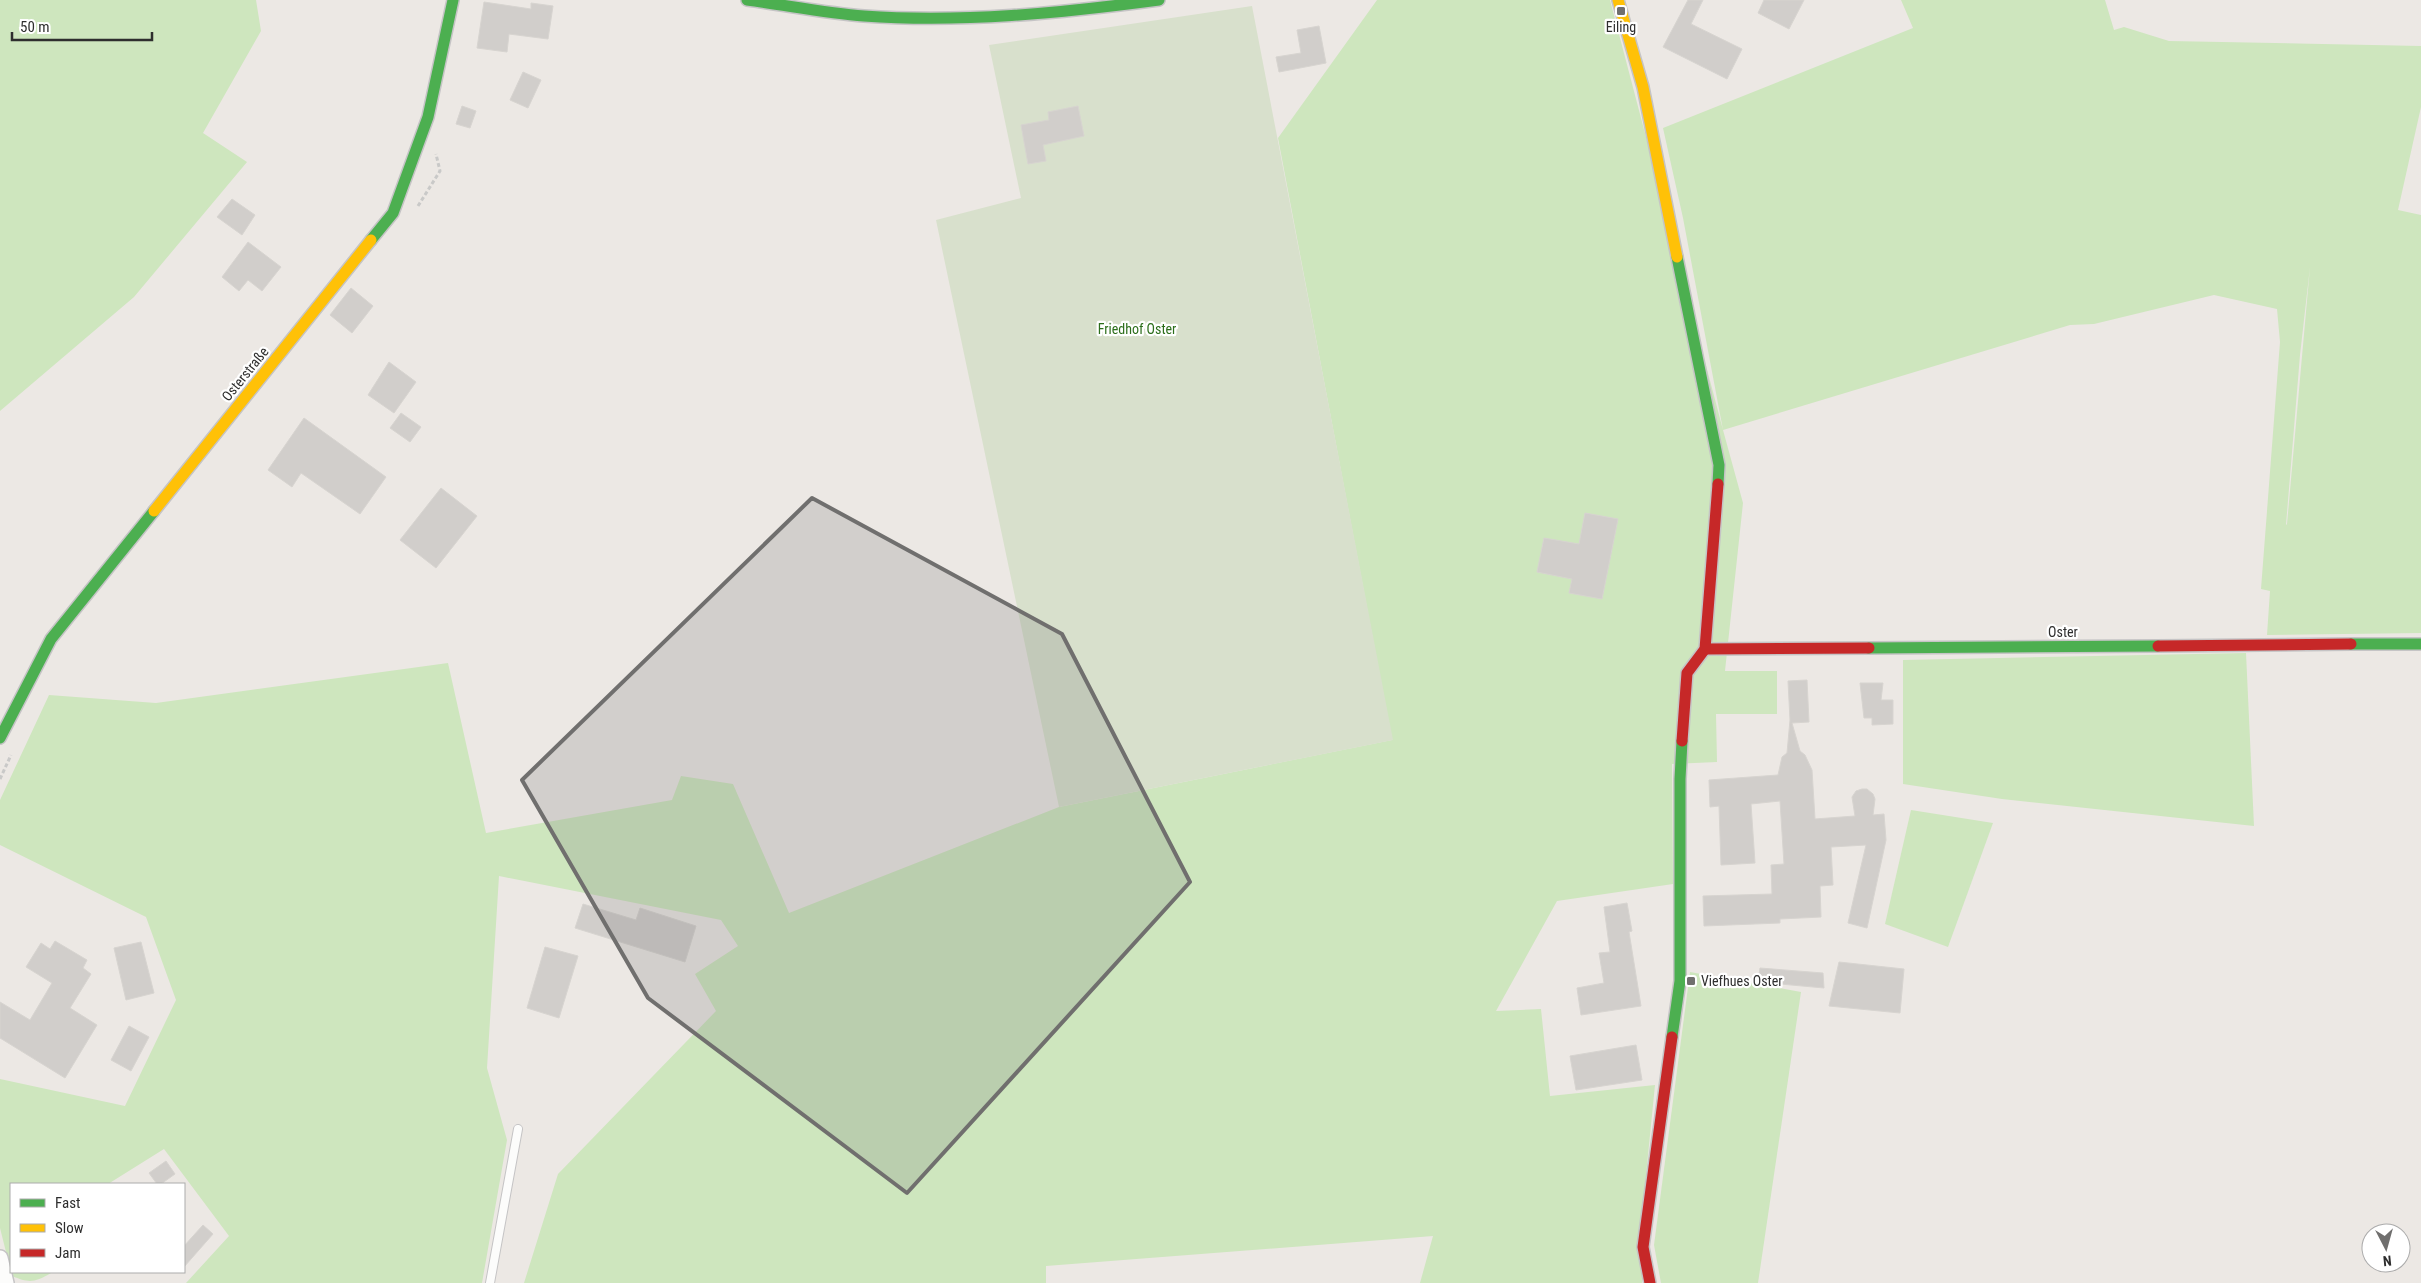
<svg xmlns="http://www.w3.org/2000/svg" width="2421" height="1283" font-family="'Roboto Condensed',sans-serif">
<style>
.green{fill:#cee6be;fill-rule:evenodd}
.cemetery{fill:#d8e0cc}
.building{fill:#d1cecb;stroke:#d7d4d0}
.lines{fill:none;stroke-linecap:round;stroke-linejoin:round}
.lane-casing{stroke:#c5c4c5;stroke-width:10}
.street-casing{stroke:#c5c4c5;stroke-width:18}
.fast-casing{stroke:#c5c4c5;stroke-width:14}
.slow-casing{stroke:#c5c4c5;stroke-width:14}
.jam-casing{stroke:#c5c4c5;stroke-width:14}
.path{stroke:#c9c9c8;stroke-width:3;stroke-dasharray:4 2.5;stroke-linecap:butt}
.lane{stroke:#fcfcfb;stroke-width:8}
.street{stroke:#fcfcfb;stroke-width:15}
.fast{stroke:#4caf50;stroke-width:11}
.slow{stroke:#ffc107;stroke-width:11}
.jam{stroke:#c62828;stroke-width:11}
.marked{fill:#706f6e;fill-opacity:0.2;stroke:#706f6e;stroke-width:4;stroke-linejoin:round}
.poi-dot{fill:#706f6e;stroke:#fff;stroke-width:2}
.labels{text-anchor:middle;stroke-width:4.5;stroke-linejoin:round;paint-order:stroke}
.poi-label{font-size:14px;fill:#2e2e2e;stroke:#fff}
.park-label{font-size:14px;fill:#2c6e1b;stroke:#fff}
.street-label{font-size:14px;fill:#2e2e2e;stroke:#fff}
</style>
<rect width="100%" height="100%" fill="#ece8e4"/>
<g class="green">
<path d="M 0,0 L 256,0 L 261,31 L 203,133 L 247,162 L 134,297 L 0,411 Z"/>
<path d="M 1377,0 L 1610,0 L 1723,430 L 1683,218 L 1663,128 L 1913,28 L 1901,0 L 2105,0 L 2114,30 L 2124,27 L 2169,41 L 2421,46 L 2421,107 L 2398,210 L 2421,215 L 2421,633 L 2267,635 L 2270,591 L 2261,589 L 2280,342 L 2277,309 L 2214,295 L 2094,324 L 2070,325 L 1723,430 L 1743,503 L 1725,671 L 1777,671 L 1777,714 L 1716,714 L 1717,762 L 1672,764 L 1673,884 L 1557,901 L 1496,1011 L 1541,1009 L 1550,1096 L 1655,1085 L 1645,1185 L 1642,1283 L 1420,1283 L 1433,1236 L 1046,1266 L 1046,1283 L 524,1283 L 558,1174 L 716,1011 L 695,974 L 738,946 L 721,920 L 499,876 L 487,1068 L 507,1140 L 482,1283 L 186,1283 L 229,1236 L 164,1149 L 108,1184 L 11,1184 L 11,1272 L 51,1273 C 34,1283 29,1283 12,1276 L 0,1228 L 0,1079 L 125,1106 L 176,1000 L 146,917 L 0,845 L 0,800 L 49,695 L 156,703 L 448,663 L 486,833 L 672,800 L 681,776 L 733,784 L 789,913 L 1059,807 L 1392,740 L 1278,138 ZM 2310,267 L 2287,524 L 2286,525 L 2300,355 Z"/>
<path d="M 2246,653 L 2254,826 L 2002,799 L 1903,784 L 1903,660 Z"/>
<path d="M 1911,810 L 1993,823 L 1948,947 L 1885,924 Z"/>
<path d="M 1690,972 L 1801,992 L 1758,1283 L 1661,1283 L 1654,1245 Z"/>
</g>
<path class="cemetery" d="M 1252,6 L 1393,740 L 1059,807 L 936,220 L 1021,198 L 989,45 Z"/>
<g class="building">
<path d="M 1688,0 L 1703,0 L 1691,24 L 1742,49 L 1727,79 L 1663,47 Z"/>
<path d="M 1764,0 L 1804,0 L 1789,29 L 1758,13 Z"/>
<path d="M 484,2 L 531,9 L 531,3 L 553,6 L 548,39 L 509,34 L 507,52 L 477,48 Z"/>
<path d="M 1319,26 L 1326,63 L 1279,72 L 1276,57 L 1301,53 L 1297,30 Z"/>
<path d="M 523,72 L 541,80 L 528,108 L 510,100 Z"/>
<path d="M 462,106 L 476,111 L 470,128 L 456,124 Z"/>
<path d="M 1078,106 L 1084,136 L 1043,145 L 1046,161 L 1028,164 L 1021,125 L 1049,120 L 1048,112 Z"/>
<path d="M 232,199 L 255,215 L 242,235 L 217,217 Z"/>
<path d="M 248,242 L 281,267 L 262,291 L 248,280 L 239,291 L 222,277 Z"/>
<path d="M 351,288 L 373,306 L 352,333 L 330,315 Z"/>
<path d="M 389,362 L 416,382 L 394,413 L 368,395 Z"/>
<path d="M 401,413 L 421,427 L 410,442 L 390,428 Z"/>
<path d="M 304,418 L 386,477 L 360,514 L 301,473 L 292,487 L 268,470 Z"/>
<path d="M 441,488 L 477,516 L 436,568 L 400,540 Z"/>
<path d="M 1585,513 L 1618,519 L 1602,599 L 1569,593 L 1572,579 L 1537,572 L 1544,538 L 1579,544 Z"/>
<path d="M 1807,680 L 1809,722 L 1792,723 L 1800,751 L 1805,755 L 1812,770 L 1815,819 L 1855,816 L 1852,797 L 1856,791 L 1862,789 L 1867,789 L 1873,794 L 1875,799 L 1873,815 L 1884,814 L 1886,840 L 1867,928 L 1848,923 L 1866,845 L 1831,847 L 1833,885 L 1820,886 L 1821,917 L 1780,919 L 1780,923 L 1704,926 L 1703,896 L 1772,894 L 1771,865 L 1784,864 L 1780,801 L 1751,804 L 1755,863 L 1721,865 L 1719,806 L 1710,807 L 1709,780 L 1778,775 L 1782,757 L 1787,753 L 1790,720 L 1788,681 Z"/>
<path d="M 1860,683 L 1883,683 L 1881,700 L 1893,700 L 1893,724 L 1872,725 L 1872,718 L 1864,718 Z"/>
<path d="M 1627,903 L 1632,931 L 1629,932 L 1641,1006 L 1581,1015 L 1577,988 L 1604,983 L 1599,953 L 1610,952 L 1604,907 Z"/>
<path d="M 583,904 L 636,920 L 640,908 L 696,926 L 685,962 L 575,928 Z"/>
<path d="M 55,941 L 87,960 L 83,968 L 91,974 L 70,1008 L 97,1025 L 65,1078 L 0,1038 L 0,1002 L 30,1020 L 52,983 L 26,967 L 41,943 L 50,949 Z"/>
<path d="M 141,942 L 154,993 L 126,1000 L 114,948 Z"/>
<path d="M 545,947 L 578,956 L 559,1018 L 527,1008 Z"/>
<path d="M 1839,962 L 1904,969 L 1900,1013 L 1829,1006 Z"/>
<path d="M 1760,968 L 1823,973 L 1824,988 L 1758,982 Z"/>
<path d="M 129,1026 L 149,1037 L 131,1071 L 111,1060 Z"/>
<path d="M 1636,1045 L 1642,1080 L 1576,1090 L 1570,1056 Z"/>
<path d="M 166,1161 L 175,1174 L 161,1184 L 157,1184 L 149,1173 Z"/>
<path d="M 203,1225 L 213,1234 L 184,1267 L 184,1246 Z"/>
</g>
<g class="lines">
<defs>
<path id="lane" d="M 490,1283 L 518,1129"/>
<path id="street" d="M 0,1258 L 6,1283"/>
<g id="fast">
<path d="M 747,0 C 786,5 825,13 864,16 C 962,23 1061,13 1159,0"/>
<path d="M 371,240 L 393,213 L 428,117 L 453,0"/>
<path d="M 1677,257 L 1719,465 L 1718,484"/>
<path d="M 2351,644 L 2421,644"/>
<path d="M 1869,648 L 2158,646"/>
<path d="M 0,738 L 51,639 L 154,511"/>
<path d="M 1672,1037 L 1680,981 L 1680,779 L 1682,741"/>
</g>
<g id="slow">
<path d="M 1618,0 L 1643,87 L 1677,257"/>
<path d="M 154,511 L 371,240"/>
</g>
<g id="jam">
<path d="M 2158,646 L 2351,644"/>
<path d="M 1705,649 L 1869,648"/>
<path d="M 1682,741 L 1687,673 L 1705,649 L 1718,484"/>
<path d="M 1650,1283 L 1643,1247 L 1672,1037"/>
</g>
</defs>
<use href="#lane" class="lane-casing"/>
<use href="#street" class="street-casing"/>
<use href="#fast" class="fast-casing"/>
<use href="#slow" class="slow-casing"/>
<use href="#jam" class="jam-casing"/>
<g class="path">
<path d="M 418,206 L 440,171 L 436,154"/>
<path d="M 0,779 L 11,755"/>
</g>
<use href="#lane" class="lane"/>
<use href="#street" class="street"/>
<use href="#fast" class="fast"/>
<use href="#slow" class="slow"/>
<use href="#jam" class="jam"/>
</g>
<path class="marked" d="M 812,498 L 1062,634 L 1190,882 L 907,1193 L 648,998 L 522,780 Z"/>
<g class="poi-dot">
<rect x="1616" y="6" width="10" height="10" rx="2.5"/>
<rect x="1686" y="976" width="10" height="10" rx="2.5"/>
</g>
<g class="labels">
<g class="poi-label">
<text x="1621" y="32">Eiling</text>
<text x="1701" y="986" text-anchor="start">Viefhues Oster</text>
</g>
<g class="park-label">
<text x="1137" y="334">Friedhof Oster</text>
</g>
<g class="street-label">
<text transform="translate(245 374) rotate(-51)" y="5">Osterstraße</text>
<text x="2063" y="637">Oster</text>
</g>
</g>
<rect x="10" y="1183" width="175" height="90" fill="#ffffff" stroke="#ababab"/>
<rect x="20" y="1199" width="25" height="8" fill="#4caf50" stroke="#ababab"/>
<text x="55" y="1208" font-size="15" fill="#2e2e2e">Fast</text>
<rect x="20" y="1224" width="25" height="8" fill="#ffc107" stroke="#ababab"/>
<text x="55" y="1233" font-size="15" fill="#2e2e2e">Slow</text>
<rect x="20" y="1249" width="25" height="8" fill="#c62828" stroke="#ababab"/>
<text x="55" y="1258" font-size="15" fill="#2e2e2e">Jam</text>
<g transform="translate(2386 1248) rotate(174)"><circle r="24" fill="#ffffff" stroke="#ababab"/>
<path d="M0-4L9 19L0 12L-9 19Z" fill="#706f6e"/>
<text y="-8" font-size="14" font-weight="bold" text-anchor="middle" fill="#2e2e2e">N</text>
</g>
<path d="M12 32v8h140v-8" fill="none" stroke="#2e2e2e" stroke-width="2.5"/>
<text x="20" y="32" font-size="15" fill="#2e2e2e" stroke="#ffffff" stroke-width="4" paint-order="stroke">50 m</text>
</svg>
